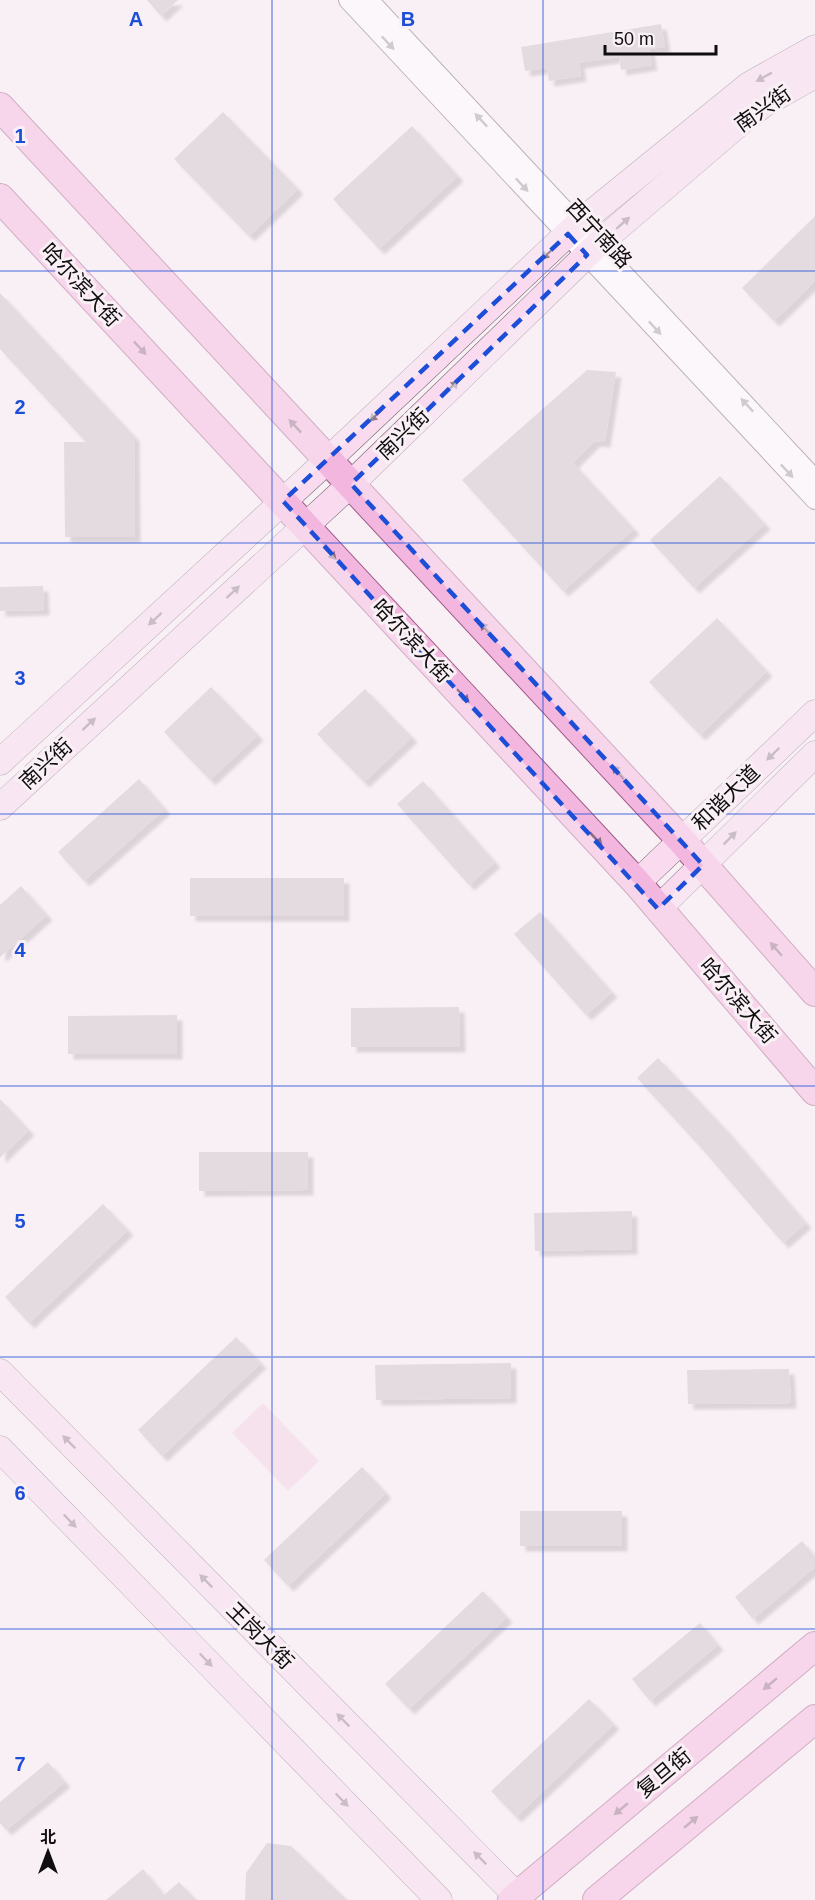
<svg xmlns="http://www.w3.org/2000/svg" width="815" height="1900" font-family="Arial,'Noto Sans SC',sans-serif">
<style>
.green{fill:#f0d0e3}
.building{fill:#c9c1c6;filter:url(#shadow)}
.lines{fill:none;stroke-linecap:round;stroke-linejoin:round}
.street-casing{stroke:#6d656a;stroke-width:20}
.secondary-casing{stroke:#6d656a;stroke-width:27}
.primary-casing{stroke:#9e5b88;stroke-width:30}
.street{stroke:#fff;stroke-width:18}
.secondary{stroke:#f9daef;stroke-width:26}
.primary{stroke:#f3b6df;stroke-width:28}
.oneway{fill:#9f9e9f}
.oneway2{fill:#907e8a}
.oneway3{fill:#8d6a81}
.marked{fill:none;stroke:#1d4ed8;stroke-width:4.5;stroke-dasharray:12 8;stroke-linejoin:round}
.grid{fill:none;stroke:#1d4ed8;stroke-width:1.5;stroke-opacity:0.55}
.labels{text-anchor:middle;stroke-width:6;stroke-linejoin:round;paint-order:stroke}
.street-label{font-size:21px;fill:#100d0e;stroke:#f9f0f5}
.grid-label{font-size:20px;text-anchor:middle;font-weight:bold;fill:#1d4ed8;stroke:#f9f0f5;stroke-width:6;stroke-linejoin:round;paint-order:stroke}
</style>
<defs>
<filter id="shadow"><feDropShadow dx="5.5" dy="5.5" stdDeviation="1.5" flood-color="#0004"/></filter>
</defs>
<rect width="100%" height="100%" fill="#f9f0f5"/>
<path class="green" d="M 263,1403 L 319,1461 L 288,1491 L 232,1433 Z"/>
<g class="building">
<path d="M 147,0 L 178,0 L 161,16 Z"/>
<path d="M 661,24 L 665,47 L 649,49 L 652,65 L 621,70 L 619,57 L 579,63 L 581,76 L 549,81 L 547,68 L 525,71 L 521,47 Z"/>
<path d="M 223,112 L 298,189 L 249,236 L 174,159 Z"/>
<path d="M 412,126 L 458,176 L 379,249 L 333,199 Z"/>
<path d="M 815,216 L 815,281 L 774,321 L 742,288 Z"/>
<path d="M 0,293 L 134,436 L 135,537 L 65,537 L 64,442 L 86,442 L 0,349 Z"/>
<path d="M 587,370 L 616,372 L 605,442 L 595,441 L 573,463 L 634,529 L 563,591 L 462,480 Z"/>
<path d="M 720,476 L 765,524 L 694,588 L 650,540 Z"/>
<path d="M 43,586 L 44,610 L 0,611 L 0,587 Z"/>
<path d="M 717,618 L 767,671 L 700,735 L 649,682 Z"/>
<path d="M 211,687 L 258,735 L 210,780 L 164,732 Z"/>
<path d="M 365,689 L 412,737 L 364,782 L 317,734 Z"/>
<path d="M 139,779 L 165,809 L 84,881 L 58,852 Z"/>
<path d="M 423,781 L 495,862 L 469,885 L 397,804 Z"/>
<rect x="190" y="878" width="154" height="38"/>
<path d="M 21,886 L 47,915 L 0,957 L 0,905 Z"/>
<path d="M 540,912 L 612,992 L 586,1015 L 514,934 Z"/>
<path d="M 459,1007 L 460,1047 L 351,1047 L 351,1008 Z"/>
<path d="M 177,1015 L 177,1054 L 68,1054 L 68,1016 Z"/>
<path d="M 658,1058 L 729,1133 L 806,1223 L 783,1243 L 703,1150 L 637,1078 Z"/>
<path d="M 0,1099 L 29,1130 L 0,1158 Z"/>
<path d="M 199,1152 L 308,1152 L 308,1190 L 199,1191 Z"/>
<path d="M 103,1204 L 128,1230 L 29,1323 L 5,1297 Z"/>
<path d="M 632,1211 L 632,1249 L 535,1251 L 534,1213 Z"/>
<path d="M 236,1337 L 261,1363 L 162,1456 L 138,1430 Z"/>
<path d="M 511,1363 L 511,1398 L 376,1400 L 375,1365 Z"/>
<path d="M 789,1369 L 791,1403 L 688,1404 L 687,1370 Z"/>
<path d="M 362,1467 L 386,1493 L 288,1586 L 264,1560 Z"/>
<rect x="520" y="1511" width="102" height="35"/>
<path d="M 802,1541 L 815,1557 L 815,1567 L 753,1619 L 735,1597 Z"/>
<path d="M 483,1591 L 507,1617 L 409,1709 L 385,1684 Z"/>
<path d="M 700,1623 L 718,1645 L 650,1701 L 632,1679 Z"/>
<path d="M 589,1699 L 614,1724 L 516,1817 L 491,1791 Z"/>
<path d="M 48,1762 L 65,1782 L 6,1830 L 0,1823 L 0,1802 Z"/>
<path d="M 267,1843 L 291,1846 L 347,1900 L 245,1900 L 246,1873 Z"/>
<path d="M 143,1869 L 164,1895 L 179,1882 L 196,1900 L 106,1900 Z"/>
</g>
<g class="lines">
<defs>
<g id="street">
<path d="M 348,0 L 815,500"/>
<path d="M 369,0 L 815,479"/>
</g>
<g id="secondary">
<path d="M 0,762 L 327,461 L 578,224 L 749,85 L 815,48"/>
<path d="M 0,807 L 351,484 L 597,245 L 743,120 L 764,104 L 815,75"/>
<path d="M 637,883 L 815,713"/>
<path d="M 658,909 L 815,754"/>
<path d="M 0,1372 L 521,1900"/>
<path d="M 0,1449 L 439,1900"/>
</g>
<g id="primary">
<path d="M 0,107 L 682,841 L 815,992"/>
<path d="M 0,198 L 637,883 L 815,1091"/>
<path d="M 512,1900 L 815,1646"/>
<path d="M 597,1900 L 815,1719"/>
</g>
</defs>
<use href="#street" class="street-casing"/>
<use href="#secondary" class="secondary-casing"/>
<use href="#primary" class="primary-casing"/>
<use href="#street" class="street"/>
<use href="#secondary" class="secondary"/>
<use href="#primary" class="primary"/>
</g>
<defs><path id="oneway-solid" d="M-6-.8H1V-3.2L6.5 0L1 3.2V.8H-6Z" transform="scale(1.5)"/></defs>
<g class="oneway">
<use href="#oneway-solid" transform="translate(388 43) rotate(47)"/>
<use href="#oneway-solid" transform="translate(481 120) rotate(-133)"/>
<use href="#oneway-solid" transform="translate(522 185) rotate(47)"/>
<use href="#oneway-solid" transform="translate(655 328) rotate(47)"/>
<use href="#oneway-solid" transform="translate(747 405) rotate(-133)"/>
<use href="#oneway-solid" transform="translate(787 471) rotate(47)"/>
</g>
<g class="oneway2">
<use href="#oneway-solid" transform="translate(764 77) rotate(151)"/>
<use href="#oneway-solid" transform="translate(623 223) rotate(-41)"/>
<use href="#oneway-solid" transform="translate(548 253) rotate(137)"/>
<use href="#oneway-solid" transform="translate(452 387) rotate(-44)"/>
<use href="#oneway-solid" transform="translate(376 415) rotate(137)"/>
<use href="#oneway-solid" transform="translate(233 592) rotate(-43)"/>
<use href="#oneway-solid" transform="translate(155 619) rotate(137)"/>
<use href="#oneway-solid" transform="translate(89 724) rotate(-43)"/>
<use href="#oneway-solid" transform="translate(773 754) rotate(136)"/>
<use href="#oneway-solid" transform="translate(730 838) rotate(-45)"/>
<use href="#oneway-solid" transform="translate(69 1442) rotate(-135)"/>
<use href="#oneway-solid" transform="translate(70 1521) rotate(46)"/>
<use href="#oneway-solid" transform="translate(206 1581) rotate(-135)"/>
<use href="#oneway-solid" transform="translate(206 1660) rotate(46)"/>
<use href="#oneway-solid" transform="translate(343 1720) rotate(-135)"/>
<use href="#oneway-solid" transform="translate(342 1800) rotate(46)"/>
<use href="#oneway-solid" transform="translate(480 1858) rotate(-135)"/>
</g>
<g class="oneway3">
<use href="#oneway-solid" transform="translate(140 348) rotate(47)"/>
<use href="#oneway-solid" transform="translate(295 426) rotate(-133)"/>
<use href="#oneway-solid" transform="translate(330 553) rotate(47)"/>
<use href="#oneway-solid" transform="translate(486 629) rotate(-133)"/>
<use href="#oneway-solid" transform="translate(463 696) rotate(47)"/>
<use href="#oneway-solid" transform="translate(618 772) rotate(-133)"/>
<use href="#oneway-solid" transform="translate(596 839) rotate(47)"/>
<use href="#oneway-solid" transform="translate(776 949) rotate(-131)"/>
<use href="#oneway-solid" transform="translate(770 1684) rotate(140)"/>
<use href="#oneway-solid" transform="translate(621 1809) rotate(140)"/>
<use href="#oneway-solid" transform="translate(691 1822) rotate(-40)"/>
</g>
<path d="M0 0H815V1900H0ZM 568,234 L 587,255 L 351,484 L 703,865 L 658,909 L 283,501 Z" fill="#f9f0f5" fill-opacity=".55" fill-rule="evenodd"/>
<path class="marked" d="M 568,234 L 587,255 L 351,484 L 703,865 L 658,909 L 283,501 Z"/>
<path class="grid" d="M 272,0 L 272,1900M 543,0 L 543,1900M 0,271 L 815,271M 0,543 L 815,543M 0,814 L 815,814M 0,1086 L 815,1086M 0,1357 L 815,1357M 0,1629 L 815,1629"/>
<g class="labels">
<g class="street-label">
<text transform="translate(763 109) rotate(-35)" y="7">南兴街</text>
<text transform="translate(599 234) rotate(47)" y="7">西宁南路</text>
<text transform="translate(81 285) rotate(47)" y="7">哈尔滨大街</text>
<text transform="translate(403 434) rotate(-44)" y="7">南兴街</text>
<text transform="translate(412 641) rotate(47)" y="7">哈尔滨大街</text>
<text transform="translate(46 764) rotate(-43)" y="7">南兴街</text>
<text transform="translate(726 798) rotate(-44)" y="7">和谐大道</text>
<text transform="translate(738 1001) rotate(49)" y="7">哈尔滨大街</text>
<text transform="translate(260 1636) rotate(45)" y="7">王岗大街</text>
<text transform="translate(664 1773) rotate(-40)" y="7">复旦街</text>
</g>
</g>
<g class="grid-label">
<text x="136" y="26">A</text>
<text x="408" y="26">B</text>
<text x="20" y="143">1</text>
<text x="20" y="414">2</text>
<text x="20" y="685">3</text>
<text x="20" y="957">4</text>
<text x="20" y="1228">5</text>
<text x="20" y="1500">6</text>
<text x="20" y="1771">7</text>
</g>
<g transform="translate(48 1852)" stroke="#f9f0f5" stroke-width="4.5" paint-order="stroke">
<path d="M0-4.5L10 22L0 15L-10 22Z" fill="#100d0e"/>
<text y="-9" font-size="16" font-weight="bold" text-anchor="middle" fill="#100d0e">北</text>
</g>
<path d="M605 45v9h111v-9" fill="none" stroke="#100d0e" stroke-width="3"/>
<text x="614" y="45" font-size="18" fill="#100d0e" stroke="#f9f0f5" stroke-width="4.5" paint-order="stroke">50 m</text>
</svg>
